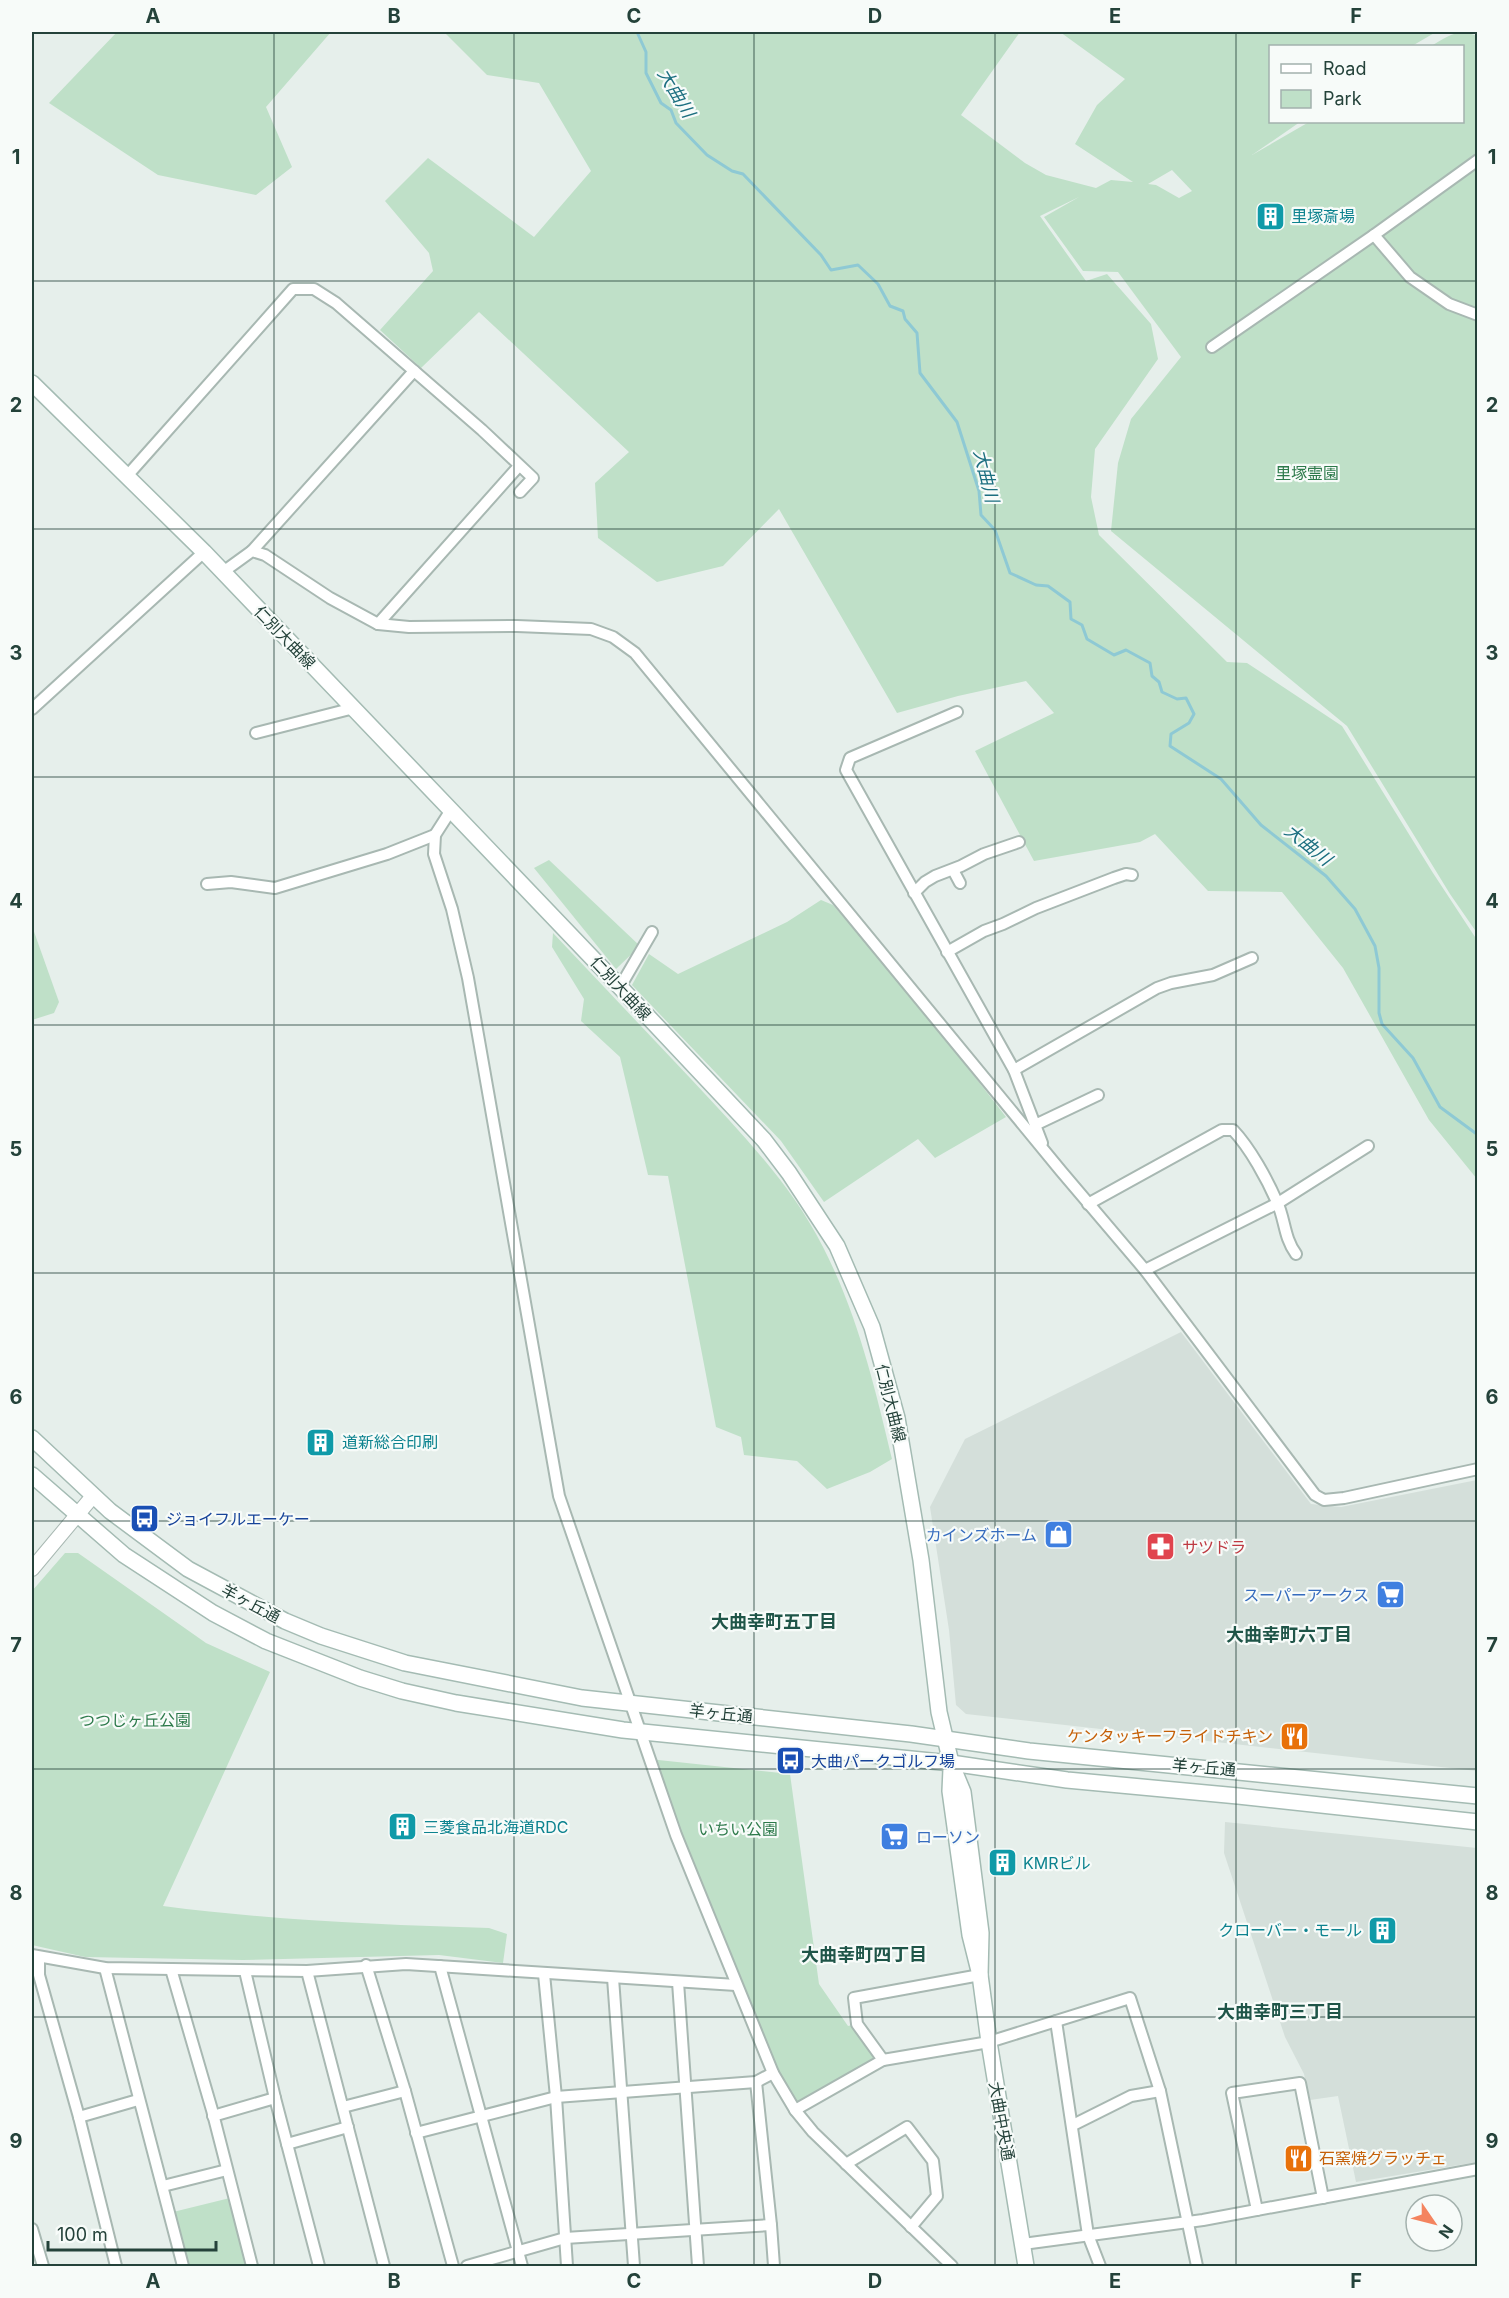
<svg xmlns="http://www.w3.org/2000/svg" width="1509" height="2298" font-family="Inter,'Noto Sans JP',sans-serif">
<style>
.built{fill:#d4dfda}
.green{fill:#bfe0c8;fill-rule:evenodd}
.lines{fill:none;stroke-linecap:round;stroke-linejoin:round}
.stream{stroke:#8ec9d4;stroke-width:3}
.minor-casing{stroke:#a8b8b2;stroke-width:14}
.tertiary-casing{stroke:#a8b8b2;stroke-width:16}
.secondary-casing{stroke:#a4bbb3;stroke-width:18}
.minor{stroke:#fff;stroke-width:10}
.tertiary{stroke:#fff;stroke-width:14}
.secondary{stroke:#fff;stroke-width:15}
.grid{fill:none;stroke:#24423a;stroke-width:1.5;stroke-opacity:0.55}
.labels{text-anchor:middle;stroke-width:4.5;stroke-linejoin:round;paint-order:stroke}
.culture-label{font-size:16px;fill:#0d838f;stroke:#f7fbf9;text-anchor:start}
.park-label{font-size:16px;fill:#2d7a4b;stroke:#f7fbf9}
.street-label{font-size:16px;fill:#24423a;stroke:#f7fbf9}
.transit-label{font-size:16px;fill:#164399;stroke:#f7fbf9;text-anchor:start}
.shop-label{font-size:16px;fill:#366cbe;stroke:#f7fbf9;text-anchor:end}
.health-label{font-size:16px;fill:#be3a42;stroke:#f7fbf9;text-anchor:start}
.food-label{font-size:16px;fill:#c56008;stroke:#f7fbf9;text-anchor:end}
.water-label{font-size:18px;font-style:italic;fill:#1c6f80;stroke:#f7fbf9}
.neighbourhood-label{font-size:18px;font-weight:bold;fill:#1f5548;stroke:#f7fbf9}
.neatline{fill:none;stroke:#24423a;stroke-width:2}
.grid-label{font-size:20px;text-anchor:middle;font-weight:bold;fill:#24423a}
</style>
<rect width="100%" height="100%" fill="#e6efeb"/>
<g class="built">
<path d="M 1181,1332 L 1311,1504 L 1341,1507 L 1477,1480 L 1477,1771 L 966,1714 L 956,1705 L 949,1630 L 930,1507 L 965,1439 Z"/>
<path d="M 1225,1822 L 1477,1848 L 1477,2162 L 1356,2182 L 1338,2096 L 1310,2100 L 1304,2074 L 1285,2037 L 1224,1853 Z"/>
</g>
<g class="green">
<path d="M 117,32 L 331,32 L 266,107 L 292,167 L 256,195 L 158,175 L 49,103 Z"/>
<path d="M 444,32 L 1020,32 L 961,115 L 1025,163 L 1046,175 L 1096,188 L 1111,180 L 1133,182 L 1075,144 L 1097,105 L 1125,79 L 1060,32 L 1436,32 L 1412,46 L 1270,46 L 1270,122 L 1300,122 L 1252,155 L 1309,122 L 1462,122 L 1462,46 L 1431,46 C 1448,36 1458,28 1477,36 L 1477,933 L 1450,894 L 1347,726 L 1111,531 L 1118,463 L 1131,419 L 1181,357 L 1118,272 L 1083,271 L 1044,217 L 1079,197 L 1040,216 L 1086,281 L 1107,274 L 1151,324 L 1158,359 L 1095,449 L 1091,497 L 1099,535 L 1227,662 L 1247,663 L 1342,726 L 1433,873 L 1477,940 L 1477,1179 L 1429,1120 L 1343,968 L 1282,892 L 1208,891 L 1155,834 L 1140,842 L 1034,861 L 975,751 L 1054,713 L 1026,681 L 958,696 L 897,713 L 779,509 L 723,566 L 657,582 L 598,538 L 595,483 L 629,452 L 479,312 L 421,368 L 380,330 L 433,271 L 429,253 L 385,201 L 428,158 L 534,237 L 591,171 L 539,83 L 487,75 ZM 1172,170 L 1192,191 L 1179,198 L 1156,185 L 1148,184 Z"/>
<path d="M 549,860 L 640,946 L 616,969 L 534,868 Z"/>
<path d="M 821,900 L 833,905 L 906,988 L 1006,1117 L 935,1158 L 918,1139 L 824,1202 L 781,1141 L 632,985 L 649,954 L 678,974 L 787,922 Z"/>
<path d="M 32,926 L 59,1002 L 54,1013 L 32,1020 Z"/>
<path d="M 553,933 C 599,982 645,1030 691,1079 C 740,1132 790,1182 823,1247 C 857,1313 875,1387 892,1459 L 870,1472 L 827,1489 L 797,1461 L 744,1455 L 741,1437 L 716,1427 L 668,1176 L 648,1175 L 620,1057 L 581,1021 L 584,999 L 552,947 Z"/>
<path d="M 65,1553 L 78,1553 L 206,1643 L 270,1672 L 163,1906 C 270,1920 380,1925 489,1928 L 507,1934 L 503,1963 L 439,1955 L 243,1960 L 85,1957 L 32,1945 L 32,1591 Z"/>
<path d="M 649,1759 L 790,1774 L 819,1984 L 848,2026 L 857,2024 L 883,2060 L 795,2110 L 773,2073 Z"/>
<path d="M 234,2197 L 252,2266 L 183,2266 L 169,2213 Z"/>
</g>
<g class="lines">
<path class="stream" d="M 637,32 L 646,52 L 646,73 L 661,103 L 671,110 L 676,123 L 707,155 L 732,171 L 743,174 L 821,255 L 831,270 L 858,265 L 878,284 L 890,306 L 903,311 L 905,319 L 917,333 L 920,373 L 957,422 L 979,491 L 981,515 L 995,530 L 1010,573 L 1036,585 L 1048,586 L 1070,602 L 1071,619 L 1082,625 L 1087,639 L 1114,655 L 1126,650 L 1150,663 L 1152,676 L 1159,682 L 1162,692 L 1177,699 L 1186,698 L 1194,714 L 1189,723 L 1171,734 L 1170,746 L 1221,779 L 1261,825 L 1326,876 L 1355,909 L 1375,946 L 1379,968 L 1379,1013 L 1382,1024 L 1413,1058 L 1440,1107 L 1478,1135"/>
<defs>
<g id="minor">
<path d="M 1374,235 L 1410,277 L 1449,304 L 1478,315"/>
<path d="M 1212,347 L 1374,235 L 1478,160"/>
<path d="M 127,476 L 293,289 L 314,289 L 336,303 L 482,430 L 533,478 L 520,492"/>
<path d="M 252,551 L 414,371"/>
<path d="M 223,572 L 252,551 L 265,555 L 330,598 L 378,624 L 409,627 L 517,626 L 591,629 L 613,637 L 635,653 L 1061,1171 L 1145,1270 L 1315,1495 L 1324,1500 L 1344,1498 L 1478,1469"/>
<path d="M 378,624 L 519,466"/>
<path d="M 32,709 L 204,552"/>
<path d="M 957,712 L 850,758 L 846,770 L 1014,1070 L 1042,1143"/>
<path d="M 256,733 L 354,708"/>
<path d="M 451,810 L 435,835 L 434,854 L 452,909 L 468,978 L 559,1496 L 676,1835 L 773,2073 L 795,2110 L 813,2132 L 952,2266"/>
<path d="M 953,870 L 960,883"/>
<path d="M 207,884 L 231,882 L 275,888 L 387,854 L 435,835"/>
<path d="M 914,893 L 925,882 L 935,876 L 961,866 L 984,854 L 1019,842"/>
<path d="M 947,952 L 984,931 L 1003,924 L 1036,908 L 1114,878 L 1126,874 L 1132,875"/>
<path d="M 620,987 L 652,932"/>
<path d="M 1014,1070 L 1157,988 L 1171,983 L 1213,975 L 1252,958"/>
<path d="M 1035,1125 L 1098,1095"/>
<path d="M 1088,1204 L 1222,1130 L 1233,1130 C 1250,1148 1267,1179 1277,1202 C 1285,1219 1284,1238 1296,1254"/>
<path d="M 1145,1270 L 1278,1203 L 1368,1146"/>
<path d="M 32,1955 L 105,1968 L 307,1971 L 406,1964 L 736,1985"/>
<path d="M 39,1957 L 39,1975 L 79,2117 L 116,2266"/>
<path d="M 366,1965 L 405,2091 L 453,2266"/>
<path d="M 440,1966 L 522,2266"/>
<path d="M 105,1968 L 183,2266"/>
<path d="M 171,1969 L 212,2110 L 252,2266"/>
<path d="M 245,1971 L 275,2098 L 319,2266"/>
<path d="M 307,1971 L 384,2266"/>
<path d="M 544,1974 L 556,2097 L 567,2266"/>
<path d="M 613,1978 L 634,2266"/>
<path d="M 678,1982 L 698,2266"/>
<path d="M 1056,2021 L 1088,2235 L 1100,2266"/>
<path d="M 883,2060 L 857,2024 L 854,1998 L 980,1975"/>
<path d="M 756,2082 L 771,2225 L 774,2266"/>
<path d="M 343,2107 L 405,2091"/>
<path d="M 795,2110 L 883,2060 L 989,2042 L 1130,1998 L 1160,2091 L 1197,2266"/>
<path d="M 213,2116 L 275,2098"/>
<path d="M 79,2117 L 138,2100"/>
<path d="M 1073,2125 L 1131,2096 L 1160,2091"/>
<path d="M 416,2133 L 556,2097 L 756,2082 L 773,2073"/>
<path d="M 287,2144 L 348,2127"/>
<path d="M 846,2164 L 907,2127 L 933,2161 L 937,2196 L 911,2227"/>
<path d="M 163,2186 L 227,2170"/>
<path d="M 1257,2210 L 1232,2093 L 1300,2083 L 1323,2198"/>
<path d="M 32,2229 L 43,2266"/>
<path d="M 1023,2244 L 1203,2220 L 1478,2169"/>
<path d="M 467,2266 L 565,2238 L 771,2225"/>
</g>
<path id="tertiary" d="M 32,1569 L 93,1496"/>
<g id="secondary">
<path d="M 32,383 L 204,552 L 620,987 L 764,1140 L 789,1173 L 837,1246 L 872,1327 L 897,1418 L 921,1560 L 939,1712 L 951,1763 L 963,1792 L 981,1933 L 980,1975"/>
<path d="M 32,1438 L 110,1511 L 188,1569 L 285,1621 L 321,1636 L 405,1663 L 582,1698 L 911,1734 L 1029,1751 L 1478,1796"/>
<path d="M 32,1475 L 124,1555 L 213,1613 L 266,1641 L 360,1678 L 402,1691 L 456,1703 L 623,1730 L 951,1763 L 1067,1780 L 1238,1796 L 1478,1822"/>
<path d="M 951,1769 L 950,1791 L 970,1935 L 980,1975 L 989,2042 L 1026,2266"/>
</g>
</defs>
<use href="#minor" class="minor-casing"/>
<use href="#tertiary" class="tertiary-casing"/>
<use href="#secondary" class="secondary-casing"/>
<use href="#minor" class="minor"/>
<use href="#tertiary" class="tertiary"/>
<use href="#secondary" class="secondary"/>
</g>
<path class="grid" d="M 274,32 L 274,2266M 514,32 L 514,2266M 754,32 L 754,2266M 995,32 L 995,2266M 1236,32 L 1236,2266M 32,281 L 1478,281M 32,529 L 1478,529M 32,777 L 1478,777M 32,1025 L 1478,1025M 32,1273 L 1478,1273M 32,1521 L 1478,1521M 32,1769 L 1478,1769M 32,2017 L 1478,2017"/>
<defs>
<symbol id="building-square" viewBox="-11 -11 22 22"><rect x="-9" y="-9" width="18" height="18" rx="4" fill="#0f9aa8" stroke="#f7fbf9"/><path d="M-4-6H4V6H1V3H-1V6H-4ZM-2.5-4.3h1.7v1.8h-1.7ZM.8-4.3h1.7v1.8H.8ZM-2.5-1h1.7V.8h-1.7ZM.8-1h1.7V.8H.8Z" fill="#fff"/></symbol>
<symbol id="bus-square" viewBox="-11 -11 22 22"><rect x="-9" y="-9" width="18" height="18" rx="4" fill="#1a4fb4" stroke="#f7fbf9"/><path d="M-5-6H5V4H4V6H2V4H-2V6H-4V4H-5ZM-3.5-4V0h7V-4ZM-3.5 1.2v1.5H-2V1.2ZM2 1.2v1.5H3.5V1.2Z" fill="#fff"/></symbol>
<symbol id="shop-square" viewBox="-11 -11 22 22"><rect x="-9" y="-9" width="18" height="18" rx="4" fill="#3f7fe0" stroke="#f7fbf9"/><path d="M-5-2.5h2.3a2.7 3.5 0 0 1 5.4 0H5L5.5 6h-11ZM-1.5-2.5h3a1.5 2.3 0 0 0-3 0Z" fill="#fff"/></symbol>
<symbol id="pharmacy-square" viewBox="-11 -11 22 22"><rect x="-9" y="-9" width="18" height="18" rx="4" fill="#e0444e" stroke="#f7fbf9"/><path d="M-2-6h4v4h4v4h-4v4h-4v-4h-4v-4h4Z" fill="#fff"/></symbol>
<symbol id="supermarket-square" viewBox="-11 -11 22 22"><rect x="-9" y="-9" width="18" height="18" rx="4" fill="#3f7fe0" stroke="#f7fbf9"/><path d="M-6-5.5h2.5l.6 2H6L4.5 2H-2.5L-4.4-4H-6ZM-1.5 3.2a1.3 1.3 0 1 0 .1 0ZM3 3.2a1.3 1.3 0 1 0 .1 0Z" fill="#fff"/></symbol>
<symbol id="restaurant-square" viewBox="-11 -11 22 22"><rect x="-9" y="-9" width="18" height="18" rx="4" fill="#e8710a" stroke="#f7fbf9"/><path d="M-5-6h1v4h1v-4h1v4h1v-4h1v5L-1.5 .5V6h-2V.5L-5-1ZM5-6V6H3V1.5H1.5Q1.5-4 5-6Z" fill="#fff"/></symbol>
</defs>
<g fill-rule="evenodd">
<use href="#building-square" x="1254" y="200" width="33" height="33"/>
<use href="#building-square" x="304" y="1426" width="33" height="33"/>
<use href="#bus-square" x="128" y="1502" width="33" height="33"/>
<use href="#shop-square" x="1042" y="1518" width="33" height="33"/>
<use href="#pharmacy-square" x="1144" y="1530" width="33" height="33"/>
<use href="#supermarket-square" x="1374" y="1578" width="33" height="33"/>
<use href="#restaurant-square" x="1278" y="1720" width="33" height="33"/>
<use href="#bus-square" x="774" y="1744" width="33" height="33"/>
<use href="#building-square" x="386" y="1810" width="33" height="33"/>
<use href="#supermarket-square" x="878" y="1820" width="33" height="33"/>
<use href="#building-square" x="986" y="1846" width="33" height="33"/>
<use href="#building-square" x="1366" y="1914" width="33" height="33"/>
<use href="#restaurant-square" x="1282" y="2142" width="33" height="33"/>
</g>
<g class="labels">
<g class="culture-label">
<text x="1291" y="222">里塚斎場</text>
<text x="342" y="1448">道新総合印刷</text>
<text x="423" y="1833">三菱食品北海道RDC</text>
<text x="1023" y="1869">KMRビル</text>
<text x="1362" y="1936" text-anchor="end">クローバー・モール</text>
</g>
<g class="park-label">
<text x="1307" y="479">里塚霊園</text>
<text x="135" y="1726">つつじヶ丘公園</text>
<text x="738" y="1835">いちい公園</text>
</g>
<g class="street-label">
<text transform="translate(285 637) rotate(46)" y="6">仁別大曲線</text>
<text transform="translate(621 988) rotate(47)" y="6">仁別大曲線</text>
<text transform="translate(891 1403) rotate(76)" y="6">仁別大曲線</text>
<text transform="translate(251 1603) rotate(28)" y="6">羊ヶ丘通</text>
<text transform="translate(721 1713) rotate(6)" y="6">羊ヶ丘通</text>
<text transform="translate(1204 1767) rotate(5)" y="6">羊ヶ丘通</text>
<text transform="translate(1002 2121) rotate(80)" y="6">大曲中央通</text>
</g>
<g class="transit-label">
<text x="166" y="1525">ジョイフルエーケー</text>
<text x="811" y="1767">大曲パークゴルフ場</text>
</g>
<g class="shop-label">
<text x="1037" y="1541">カインズホーム</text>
<text x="1369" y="1601">スーパーアークス</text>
<text x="916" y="1843" text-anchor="start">ローソン</text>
</g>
<g class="health-label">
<text x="1182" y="1553">サツドラ</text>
</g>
<g class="food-label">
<text x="1273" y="1742">ケンタッキーフライドチキン</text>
<text x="1319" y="2164" text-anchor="start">石窯焼グラッチェ</text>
</g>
<g class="water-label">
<text transform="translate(676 93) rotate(59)" y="6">大曲川</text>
<text transform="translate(986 476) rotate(76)" y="6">大曲川</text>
<text transform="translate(1308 845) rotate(39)" y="6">大曲川</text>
</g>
<g class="neighbourhood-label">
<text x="774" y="1628">大曲幸町五丁目</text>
<text x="1289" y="1641">大曲幸町六丁目</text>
<text x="864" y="1961">大曲幸町四丁目</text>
<text x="1280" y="2018">大曲幸町三丁目</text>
</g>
</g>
<rect width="1509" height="2298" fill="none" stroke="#f7fbf9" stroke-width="66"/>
<rect x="1269" y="45" width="195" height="78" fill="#f7fbf9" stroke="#a3b1ad" stroke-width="1.5"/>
<rect x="1281" y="64" width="30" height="9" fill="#ffffff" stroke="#a3b1ad" stroke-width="1.5"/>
<text x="1323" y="75" font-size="18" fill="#24423a">Road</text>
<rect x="1281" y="90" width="30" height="18" fill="#bfe0c8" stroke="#a3b1ad" stroke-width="1.5"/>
<text x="1323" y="105" font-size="18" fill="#24423a">Park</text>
<g transform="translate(1434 2223) rotate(125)"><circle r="28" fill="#f7fbf9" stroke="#a3b1ad" stroke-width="1.5"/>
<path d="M0-4.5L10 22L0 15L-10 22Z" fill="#f4845f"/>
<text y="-9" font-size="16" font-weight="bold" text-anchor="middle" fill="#24423a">N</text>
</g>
<path d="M48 2241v9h168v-9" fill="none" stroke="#24423a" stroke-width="3"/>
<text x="57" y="2241" font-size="18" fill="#24423a" stroke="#f7fbf9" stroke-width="4.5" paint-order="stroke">100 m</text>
<rect x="33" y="33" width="1443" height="2232" class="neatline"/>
<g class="grid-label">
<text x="153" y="23">A</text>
<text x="394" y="23">B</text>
<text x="634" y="23">C</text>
<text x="875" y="23">D</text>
<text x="1115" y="23">E</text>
<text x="1356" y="23">F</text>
<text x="16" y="164">1</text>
<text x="1492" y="164">1</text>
<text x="16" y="412">2</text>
<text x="1492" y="412">2</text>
<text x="16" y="660">3</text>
<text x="1492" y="660">3</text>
<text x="16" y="908">4</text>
<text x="1492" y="908">4</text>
<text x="16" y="1156">5</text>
<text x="1492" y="1156">5</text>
<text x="16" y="1404">6</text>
<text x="1492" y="1404">6</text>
<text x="16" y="1652">7</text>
<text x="1492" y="1652">7</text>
<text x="16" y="1900">8</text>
<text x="1492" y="1900">8</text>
<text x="16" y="2148">9</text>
<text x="1492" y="2148">9</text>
<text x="153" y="2288">A</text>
<text x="394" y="2288">B</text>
<text x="634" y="2288">C</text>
<text x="875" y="2288">D</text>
<text x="1115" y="2288">E</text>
<text x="1356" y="2288">F</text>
</g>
</svg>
